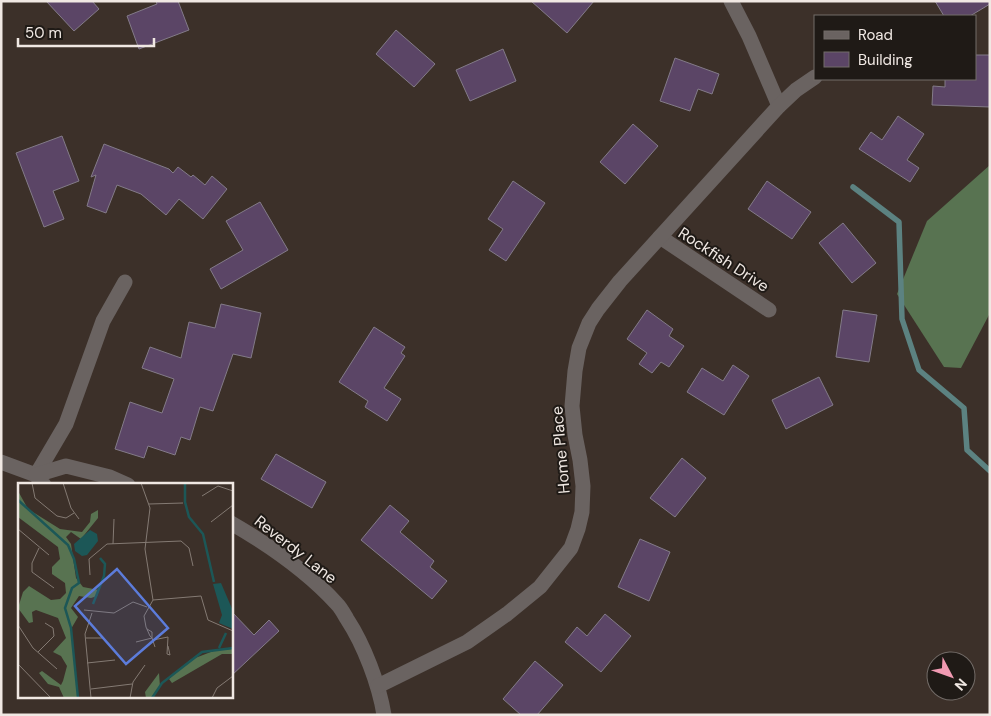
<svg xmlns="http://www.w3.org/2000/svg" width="991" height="716" font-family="'DM Sans',sans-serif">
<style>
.forest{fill:#587351}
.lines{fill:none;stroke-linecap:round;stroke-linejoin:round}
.stream{stroke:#5c8281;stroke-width:5.5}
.building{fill:#5b4566;stroke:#837b88}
.minor{stroke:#6a6361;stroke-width:15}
.labels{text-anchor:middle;stroke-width:4;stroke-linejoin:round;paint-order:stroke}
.street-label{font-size:16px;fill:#f0e8e3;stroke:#1f1a16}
.inset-river{fill:none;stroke:#1c5757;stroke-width:2.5}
.inset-road{fill:none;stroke:#847a73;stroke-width:1}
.view{fill:#5c7cdb;fill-opacity:0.15;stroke:#5c7cdb;stroke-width:2.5}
.inset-edge{fill:none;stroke:#f0e8e3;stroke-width:2.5}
</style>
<rect width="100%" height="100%" fill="#3c3029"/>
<path class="forest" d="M 990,165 L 990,313 L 961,368 L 944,367 L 897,294 L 927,221 Z"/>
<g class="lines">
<path class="stream" d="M 853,187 L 899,222 L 902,319 L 919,370 L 964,408 L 967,450 L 990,471"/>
</g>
<g class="building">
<path d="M 46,1 L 92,1 L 99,9 L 74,31 Z"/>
<path d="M 156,1 L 178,1 L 189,30 L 139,49 L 127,16 L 157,4 Z"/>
<path d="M 531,1 L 594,1 L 567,33 Z"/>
<path d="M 935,1 L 990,1 L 990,4 L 970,16 L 944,16 Z"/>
<path d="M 396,30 L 435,64 L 414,87 L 376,54 Z"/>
<path d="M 503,49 L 516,81 L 470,101 L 456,70 Z"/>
<path d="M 975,55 L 990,55 L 990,107 L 932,105 L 933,86 L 945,87 L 945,79 L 975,79 Z"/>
<path d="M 675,58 L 719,74 L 712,94 L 698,89 L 690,111 L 660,101 Z"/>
<path d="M 898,116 L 924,134 L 907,160 L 919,168 L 910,182 L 859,149 L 871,132 L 882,140 Z"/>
<path d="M 633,124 L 658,146 L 625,184 L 600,162 Z"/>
<path d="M 62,136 L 79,181 L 53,191 L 64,219 L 44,227 L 16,153 Z"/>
<path d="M 104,144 L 169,169 L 173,173 L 178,167 L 191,177 L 193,175 L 205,185 L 212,176 L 227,189 L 203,219 L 179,199 L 166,215 L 141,194 L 117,185 L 106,213 L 87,206 L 96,175 L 91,177 Z"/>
<path d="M 513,181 L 545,203 L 506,261 L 489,250 L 503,229 L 488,219 Z"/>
<path d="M 767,181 L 811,212 L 792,239 L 748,209 Z"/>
<path d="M 260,202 L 288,250 L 221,289 L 210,269 L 243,250 L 226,221 Z"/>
<path d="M 843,223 L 876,263 L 852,283 L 819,243 Z"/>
<path d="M 221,304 L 261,313 L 251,358 L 233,354 L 213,411 L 200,407 L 190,440 L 181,437 L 175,455 L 148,446 L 144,458 L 115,449 L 130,402 L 162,413 L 174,379 L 142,368 L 150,347 L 181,358 L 189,322 L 215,328 Z"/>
<path d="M 647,310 L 673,329 L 669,336 L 684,346 L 669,367 L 661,362 L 652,373 L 639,364 L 647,353 L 627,339 Z"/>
<path d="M 843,310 L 877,315 L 869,362 L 836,357 Z"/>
<path d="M 374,327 L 405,347 L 401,353 L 405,356 L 384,388 L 401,399 L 387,421 L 365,407 L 368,401 L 339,382 Z"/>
<path d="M 733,365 L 749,376 L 724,415 L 687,392 L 702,368 L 723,381 Z"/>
<path d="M 819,377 L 833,405 L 786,429 L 772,400 Z"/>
<path d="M 276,454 L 326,482 L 312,508 L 261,479 Z"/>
<path d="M 682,458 L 706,478 L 675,517 L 650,498 Z"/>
<path d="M 390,505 L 409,521 L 400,532 L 434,561 L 430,567 L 447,581 L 432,599 L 361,540 Z"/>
<path d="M 640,539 L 670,552 L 649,601 L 618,587 Z"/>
<path d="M 231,611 L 254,635 L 269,620 L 279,631 L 231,676 Z"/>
<path d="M 605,614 L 631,636 L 601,672 L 565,642 L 577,627 L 587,636 Z"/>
<path d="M 535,661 L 563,685 L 537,715 L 521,715 L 503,699 Z"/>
</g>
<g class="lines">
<g class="minor">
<path d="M 731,1 L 749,36 L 779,106"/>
<path d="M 660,237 L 769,310"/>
<path d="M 1,462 L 36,475 L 66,424 L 103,321 L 125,282"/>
<path d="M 44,485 L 36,475 L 66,466 L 110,477 L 128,485"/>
<path d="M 231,523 C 269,545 307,571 337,604 C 341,608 344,614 347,619 C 364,645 379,684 384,715"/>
<path d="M 378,686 L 467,642 L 507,614 L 540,587 L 571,548 L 578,529 L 582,512 L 583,486 L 580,460 L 575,435 L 572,406 L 575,371 L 579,348 L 589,323 L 598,309 L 620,281 L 779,106 L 796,90 L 815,77"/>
</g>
</g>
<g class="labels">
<g class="street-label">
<text transform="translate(724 259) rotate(33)" y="6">Rockfish Drive</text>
<text transform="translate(560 450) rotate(-95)" y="6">Home Place</text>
<text transform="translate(296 549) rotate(38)" y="6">Reverdy Lane</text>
</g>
</g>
<g transform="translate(18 483)">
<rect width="215" height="215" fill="#3c3029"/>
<path d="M 0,8 L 10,26 L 42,46 L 64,49 L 72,39 L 73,31 L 80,27 L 80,35 L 63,56 L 53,49 L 48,54 L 53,61 L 58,95 L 65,104 L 81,107 L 79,113 L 73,115 L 61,113 L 53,125 L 60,134 L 53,146 L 60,215 L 46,215 L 41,204 L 30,201 L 21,190 L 24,188 L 43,202 L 45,198 L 49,183 L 43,173 L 35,169 L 48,155 L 40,135 L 18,127 L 14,129 L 15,139 L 11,140 L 0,125 L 5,109 L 11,103 L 33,117 L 42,116 L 48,110 L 47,100 L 34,91 L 34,84 L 42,76 L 40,64 L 0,34 ZM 198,167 L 214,166 L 215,171 L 204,171 L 154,200 L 151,196 L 172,177 ZM 141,190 L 142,204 L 134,215 L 128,215 L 127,209 Z" fill="#587351"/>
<path d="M 72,47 L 79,51 L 80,58 L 69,72 L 64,73 L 57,68 L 56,61 ZM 203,100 L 215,128 L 215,146 L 201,140 L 204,132 L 195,101 Z" fill="#1c5757"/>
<path class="inset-river" d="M 167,0 L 167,19 L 171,34 L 185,51 L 196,99M 0,17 L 50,62 L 56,76 L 61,100 L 54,105 L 47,125 L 53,145 L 60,215M 75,121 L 86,93 L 87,81 L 82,75M 201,165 L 208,150M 134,215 L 144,200 L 184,169 L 215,165"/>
<path class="inset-road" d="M 14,0 L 17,15 L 39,33 L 48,35 L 56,30M 45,0 L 53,25 L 61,36M 123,0 L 132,25 L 127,66 L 135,117 L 126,133 L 128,144 L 132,153 L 134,155 L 134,149 L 129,146M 184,13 L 200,3 L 215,8M 131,21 L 165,20M 193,39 L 215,22M 0,46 L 31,72M 95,61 L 96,36M 21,65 L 14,80 L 14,89 L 36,105M 72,92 L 71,76 L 89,61 L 163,58 L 171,65 L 175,83M 135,117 L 183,113 L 190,137 L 215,148M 66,127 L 96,130 L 115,119 L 129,124M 0,142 L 15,165 L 39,186M 68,155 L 84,155M 135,157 L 150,154 L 149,171 L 152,172 L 150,163M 118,159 L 134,155 L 137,164M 20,169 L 36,153 L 35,145 L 27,140M 69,180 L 97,177M 0,181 L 33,215M 73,206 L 114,201M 73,215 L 67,151 L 74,130M 112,215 L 115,199 L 127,182M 194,215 L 199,205 L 215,193"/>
<path class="view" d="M 99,86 L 150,145 L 108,181 L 57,123 Z"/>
<rect width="215" height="215" class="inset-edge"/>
</g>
<rect width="991" height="716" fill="none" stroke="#f0e8e3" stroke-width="5"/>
<rect x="814" y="15" width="162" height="65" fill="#1f1a16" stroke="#736c68"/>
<rect x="824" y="31" width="25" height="8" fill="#6a6361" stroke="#736c68"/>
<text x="858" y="40" font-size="15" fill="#f0e8e3">Road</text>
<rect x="824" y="52" width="25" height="15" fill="#5b4566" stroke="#736c68"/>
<text x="858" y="65" font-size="15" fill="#f0e8e3">Building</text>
<g transform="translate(951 676) rotate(131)"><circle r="24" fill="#1f1a16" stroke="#736c68"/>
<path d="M0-4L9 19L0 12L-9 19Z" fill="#f19ab2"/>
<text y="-8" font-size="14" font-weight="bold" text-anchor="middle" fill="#f0e8e3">N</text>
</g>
<path d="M18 38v8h136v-8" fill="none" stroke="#f0e8e3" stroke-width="2.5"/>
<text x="25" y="38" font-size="15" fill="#f0e8e3" stroke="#1f1a16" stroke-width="4" paint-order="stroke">50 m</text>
</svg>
